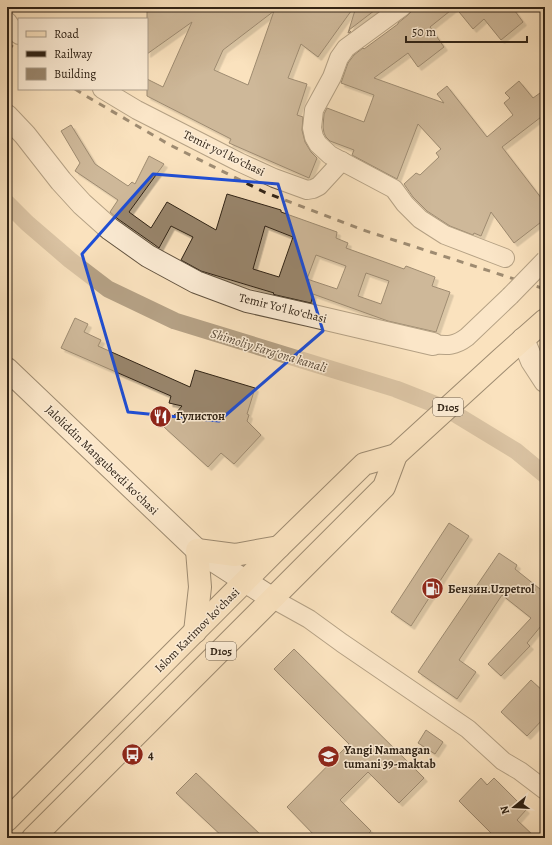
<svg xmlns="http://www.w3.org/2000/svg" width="552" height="845" font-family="Alegreya,serif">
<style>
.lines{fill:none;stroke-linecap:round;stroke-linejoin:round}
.canal{stroke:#b5a185;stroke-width:17}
.building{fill:#99866d;stroke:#302316;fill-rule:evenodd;filter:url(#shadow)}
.minor-casing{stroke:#625340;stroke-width:20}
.tertiary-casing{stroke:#625340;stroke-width:24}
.secondary-casing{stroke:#302316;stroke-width:24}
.primary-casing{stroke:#302316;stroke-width:24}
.minor{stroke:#fcecd5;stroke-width:18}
.tertiary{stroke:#fcecd5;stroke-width:22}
.secondary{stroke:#fcecd5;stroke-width:22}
.primary{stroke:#fae2be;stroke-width:22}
.rail{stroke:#302316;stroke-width:3;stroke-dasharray:7 7;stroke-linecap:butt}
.minor-bridge-casing{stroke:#625340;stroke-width:20;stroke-linecap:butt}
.minor-bridge{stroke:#fcecd5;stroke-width:18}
.marked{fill:none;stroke:#1d4ed8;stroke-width:3;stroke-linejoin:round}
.labels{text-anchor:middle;stroke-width:3;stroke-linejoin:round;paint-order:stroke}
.shield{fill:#fcecd5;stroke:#6d5f4f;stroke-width:1}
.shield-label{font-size:11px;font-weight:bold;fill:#302316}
.street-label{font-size:12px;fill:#302316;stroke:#fcecd5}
.poi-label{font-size:12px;font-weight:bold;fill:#302316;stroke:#fcecd5;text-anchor:start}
.water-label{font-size:13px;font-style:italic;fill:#5f4f3d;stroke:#fcecd5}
</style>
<defs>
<filter id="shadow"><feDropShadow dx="3.5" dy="3.5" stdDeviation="0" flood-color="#0004"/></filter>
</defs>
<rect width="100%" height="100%" fill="#fae2be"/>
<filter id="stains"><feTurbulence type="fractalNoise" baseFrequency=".005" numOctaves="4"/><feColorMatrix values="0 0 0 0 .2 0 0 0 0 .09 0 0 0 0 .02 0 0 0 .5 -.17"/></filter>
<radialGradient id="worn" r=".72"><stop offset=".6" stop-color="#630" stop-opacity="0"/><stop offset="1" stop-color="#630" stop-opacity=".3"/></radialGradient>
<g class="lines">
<path class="canal" d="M 7,203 L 27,223 L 70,260 L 108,289 L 175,321 L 396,389 L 447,409 L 516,451 L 545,475"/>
</g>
<g class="building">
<path d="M 147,7 L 354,7 L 318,57 L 301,44 L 288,78 L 307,84 L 297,115 L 303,117 L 302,130 L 305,142 L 311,152 L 317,158 L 309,178 L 229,143 L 231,139 L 147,96 L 147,79 L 163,87 L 192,22 L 147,54 ZM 274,11 L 248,85 L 214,70 L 223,50 Z"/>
<path d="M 356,7 L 379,7 L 349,30 L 351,32 L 348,33 Z"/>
<path d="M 412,7 L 455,7 L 430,27 L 444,47 L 418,67 L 408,53 L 374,78 L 444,103 L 437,94 L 447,86 L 487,137 L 513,115 L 504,103 L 510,98 L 505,93 L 519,81 L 533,98 L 540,93 L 545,100 L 545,114 L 502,147 L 545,203 L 545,219 L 514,243 L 491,212 L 481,236 L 474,233 L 473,235 L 450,226 L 427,211 L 413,197 L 404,184 L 416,173 L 420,175 L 439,157 L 436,153 L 441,149 L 418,124 L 397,179 L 352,155 L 354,150 L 330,141 L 326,137 L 324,133 L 323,127 L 324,114 L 327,108 L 364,122 L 374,95 L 341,83 L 348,63 L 354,55 L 363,48 L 364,49 L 398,24 L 398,23 L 408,15 L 411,12 Z"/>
<path d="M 455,7 L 512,7 L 523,22 L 501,40 L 484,19 L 473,29 Z"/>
<path d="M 71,125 L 95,164 L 128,186 L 132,182 L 135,184 L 149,156 L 164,164 L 129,212 L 151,228 L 167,202 L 216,230 L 227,194 L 281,210 L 281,212 L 337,232 L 336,238 L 348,243 L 346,248 L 404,269 L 406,266 L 435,277 L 432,286 L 450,292 L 436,332 L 388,321 L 313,294 L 311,303 L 276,295 L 273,294 L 274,293 L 201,271 L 181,260 L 193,237 L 171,226 L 159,248 L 155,245 L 118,219 L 110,212 L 118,200 L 75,171 L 80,163 L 61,131 ZM 265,226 L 293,237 L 279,277 L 253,269 ZM 316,255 L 346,266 L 337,289 L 307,279 ZM 366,273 L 389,281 L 381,304 L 358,296 Z"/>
<path d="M 75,318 L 88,324 L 84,332 L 101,340 L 98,346 L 190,387 L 195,370 L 255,388 L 247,414 L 249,415 L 247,421 L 261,435 L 234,464 L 221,453 L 208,467 L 164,427 L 182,406 L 169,403 L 171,396 L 61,348 Z"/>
<path d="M 449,523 L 469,536 L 411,626 L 391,612 Z"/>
<path d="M 499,553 L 517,565 L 515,569 L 545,593 L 545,629 L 541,626 L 527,643 L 530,646 L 501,676 L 488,664 L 531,618 L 502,595 L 459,660 L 476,672 L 457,699 L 418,672 Z"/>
<path d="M 294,649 L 424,778 L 399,803 L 368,772 L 340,800 L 371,831 L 364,838 L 317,838 L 287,807 L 349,744 L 274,669 Z"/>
<path d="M 531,680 L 545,693 L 545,717 L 527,736 L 501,712 Z"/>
<path d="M 426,730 L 443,742 L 435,754 L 418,743 Z"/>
<path d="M 196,773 L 264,838 L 224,838 L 176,793 Z"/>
<path d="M 481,778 L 487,785 L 494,778 L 526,810 L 517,820 L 536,838 L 496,838 L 459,801 Z"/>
</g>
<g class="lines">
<defs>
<g id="minor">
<path d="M 402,7 L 346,48 L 339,58 L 332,77 L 314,110 L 312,128 L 314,137 L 318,144 L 330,155 L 394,189 L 405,204 L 420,219 L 445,235 L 505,258"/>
<path d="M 7,21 L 14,31 L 19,35"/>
<path d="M 102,89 L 137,110 L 239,162 L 274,178 L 307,190 L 313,189 L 319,186 L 342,161"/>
<path d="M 433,344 C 448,346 455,346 467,337 L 510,296"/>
<path d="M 273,599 L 309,619 L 342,643 L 468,729 L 503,761 L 520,771 L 545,790"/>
</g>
<g id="tertiary">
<path d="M 7,116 L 25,135 L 61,181 L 82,204 L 110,229 L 148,256 L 196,282 L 247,301 L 309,315 L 433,344"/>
<path d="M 523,339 L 532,361 L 545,381"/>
</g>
<path id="secondary" d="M 7,369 L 197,550 L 273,599"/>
<g id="primary">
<path d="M 195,632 L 200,587 L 197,550 L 235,555 L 279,547"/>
<path d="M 7,820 L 279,547 L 364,464 L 396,455 L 501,359 L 545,320"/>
<path d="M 33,838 L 384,487 L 396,455"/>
</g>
</defs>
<use href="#minor" class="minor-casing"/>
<use href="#tertiary" class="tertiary-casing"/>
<use href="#secondary" class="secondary-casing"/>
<use href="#primary" class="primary-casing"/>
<use href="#minor" class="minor"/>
<use href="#tertiary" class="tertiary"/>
<use href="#secondary" class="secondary"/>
<use href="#primary" class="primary"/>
<g class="rail">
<path d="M 7,43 L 19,51"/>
<path d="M 75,89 L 86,96 L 170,145 L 264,192 L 363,230 L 545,289"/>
</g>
<defs>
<path id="minor-bridge" d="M 510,296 L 545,260"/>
</defs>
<use href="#minor-bridge" class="minor-bridge-casing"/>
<use href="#minor-bridge" class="minor-bridge"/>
</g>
<path d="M0 0H552V845H0ZM 153,174 L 278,184 L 323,331 L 219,421 L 128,412 L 82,254 Z" fill="#fae2be" fill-opacity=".55" fill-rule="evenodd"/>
<path class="marked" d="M 153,174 L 278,184 L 323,331 L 219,421 L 128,412 L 82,254 Z"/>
<defs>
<symbol id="restaurant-disc" viewBox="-11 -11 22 22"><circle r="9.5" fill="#8f2418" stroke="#fcecd5"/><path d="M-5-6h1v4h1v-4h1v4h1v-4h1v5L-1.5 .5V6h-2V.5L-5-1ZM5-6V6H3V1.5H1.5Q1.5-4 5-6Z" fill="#fff"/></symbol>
<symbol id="fuel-disc" viewBox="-11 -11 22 22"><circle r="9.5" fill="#8f2418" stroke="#fcecd5"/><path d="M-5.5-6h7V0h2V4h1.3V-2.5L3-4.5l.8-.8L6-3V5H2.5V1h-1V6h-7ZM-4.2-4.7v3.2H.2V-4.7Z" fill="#fff"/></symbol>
<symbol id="bus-disc" viewBox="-11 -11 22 22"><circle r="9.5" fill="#8f2418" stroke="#fcecd5"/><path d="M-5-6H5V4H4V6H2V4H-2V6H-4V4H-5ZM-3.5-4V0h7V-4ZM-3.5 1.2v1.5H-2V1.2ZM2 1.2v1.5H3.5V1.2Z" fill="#fff"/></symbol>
<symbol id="school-disc" viewBox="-11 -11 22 22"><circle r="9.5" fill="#8f2418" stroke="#fcecd5"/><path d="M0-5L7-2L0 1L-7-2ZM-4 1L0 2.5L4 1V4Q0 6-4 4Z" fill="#fff"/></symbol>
</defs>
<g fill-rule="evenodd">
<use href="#restaurant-disc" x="148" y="404" width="25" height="25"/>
<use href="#fuel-disc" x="420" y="576" width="25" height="25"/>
<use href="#bus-disc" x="120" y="742" width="25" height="25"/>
<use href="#school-disc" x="316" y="744" width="25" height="25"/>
</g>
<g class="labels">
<g class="shield">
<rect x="433" y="398" width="30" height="18" rx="3"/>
<rect x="206" y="642" width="30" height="18" rx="3"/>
</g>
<g class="shield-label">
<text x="448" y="411">D105</text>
<text x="221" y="655">D105</text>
</g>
<g class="street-label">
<text transform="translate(224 153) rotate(26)" y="4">Temir yoʻl koʻchasi</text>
<text transform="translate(283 308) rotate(14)" y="4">Temir Yoʻl koʻchasi</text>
<text transform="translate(102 460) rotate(44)" y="4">Jaloliddin Manguberdi koʻchasi</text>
<text transform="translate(197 630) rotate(-45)" y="4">Islom Karimov koʻchasi</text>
</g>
<g class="poi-label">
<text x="176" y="420">Гулистон</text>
<text x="448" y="593">Бензин.Uzpetrol</text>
<text x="344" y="754">Yangi Namangan<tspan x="344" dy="14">tumani 39-maktab</tspan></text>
<text x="148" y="759">4</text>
</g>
<g class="water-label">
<text transform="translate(269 350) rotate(17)" y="5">Shimoliy Fargʻona kanali</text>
</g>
</g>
<rect width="552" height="845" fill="none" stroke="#fae2be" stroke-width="24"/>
<rect x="8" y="8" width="536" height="829" fill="none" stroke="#302316" stroke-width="2"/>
<rect x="12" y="12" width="528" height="821" fill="none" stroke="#302316"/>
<rect x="18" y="18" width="130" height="72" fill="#fcecd5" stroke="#aa9c89"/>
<rect x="26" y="31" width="20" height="6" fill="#fae2be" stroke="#aa9c89"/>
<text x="54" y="38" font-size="12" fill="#302316">Road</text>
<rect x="26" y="51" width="20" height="6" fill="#302316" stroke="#aa9c89"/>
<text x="54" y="58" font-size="12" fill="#302316">Railway</text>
<rect x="26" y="68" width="20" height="12" fill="#99866d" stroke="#aa9c89"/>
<text x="54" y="78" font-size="12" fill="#302316">Building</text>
<g transform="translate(514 807) rotate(252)" stroke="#fcecd5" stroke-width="3" paint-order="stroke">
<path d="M0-3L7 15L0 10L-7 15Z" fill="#302316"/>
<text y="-6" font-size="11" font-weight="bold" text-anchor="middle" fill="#302316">N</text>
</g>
<path d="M406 36v6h121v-6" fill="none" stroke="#302316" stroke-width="2"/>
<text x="412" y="36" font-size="12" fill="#302316" stroke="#fcecd5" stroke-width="3" paint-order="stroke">50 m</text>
<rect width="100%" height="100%" filter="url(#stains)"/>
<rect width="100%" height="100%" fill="url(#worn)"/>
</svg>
